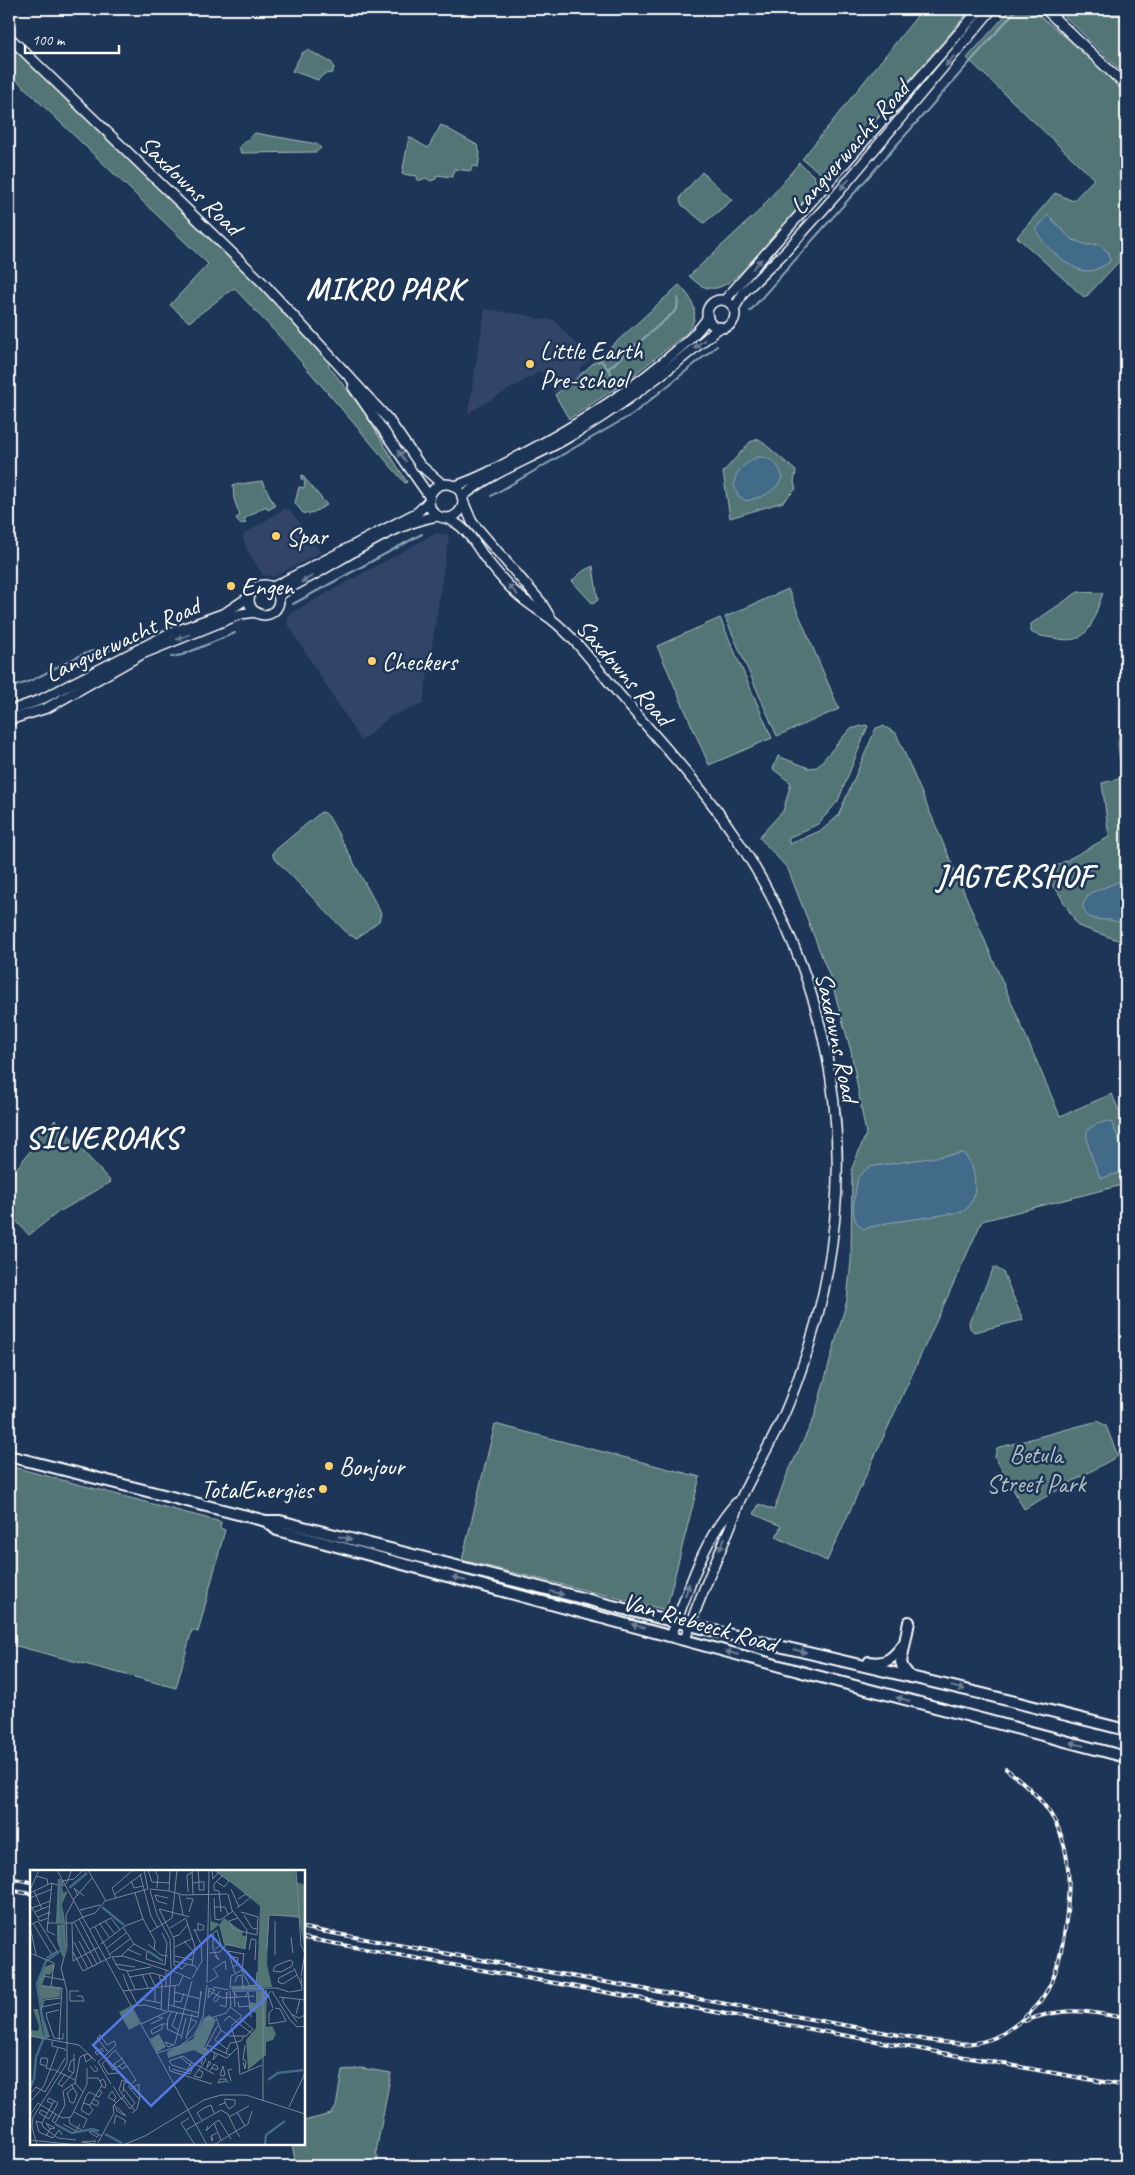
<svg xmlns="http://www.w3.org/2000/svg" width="1135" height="2175" font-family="Caveat,sans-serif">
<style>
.built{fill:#304568}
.green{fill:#537574;stroke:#a9baba}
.water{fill:#426a89;stroke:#8ea6b8}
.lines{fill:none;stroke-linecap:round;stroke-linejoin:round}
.stream{stroke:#8ea6b8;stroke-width:2}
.secondary-casing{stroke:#fff;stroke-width:12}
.primary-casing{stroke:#fff;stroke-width:14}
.secondary{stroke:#1d3557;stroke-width:9}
.primary{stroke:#1d3557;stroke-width:10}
.rail-casing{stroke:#fff;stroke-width:4}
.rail{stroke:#1d3557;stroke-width:2;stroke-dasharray:5.5;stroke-linecap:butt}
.oneway{fill:#6c7c92}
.poi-dot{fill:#ffd166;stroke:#1d3557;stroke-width:2}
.labels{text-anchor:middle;stroke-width:5;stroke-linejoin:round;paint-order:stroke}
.street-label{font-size:25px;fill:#fff;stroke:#1d3557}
.poi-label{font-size:25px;fill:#fff;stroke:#1d3557;text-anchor:start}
.park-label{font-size:25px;fill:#b2c1c0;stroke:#1d3557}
.district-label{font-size:30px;font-weight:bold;letter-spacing:1px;fill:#fff;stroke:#1d3557}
.inset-river{fill:none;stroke:#426a89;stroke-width:2.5}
.inset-road{fill:none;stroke:#77869a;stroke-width:1}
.view{fill:#567ae2;fill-opacity:0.15;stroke:#567ae2;stroke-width:2.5}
.inset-edge{fill:none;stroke:#fff;stroke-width:2.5}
</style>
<rect width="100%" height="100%" fill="#1d3557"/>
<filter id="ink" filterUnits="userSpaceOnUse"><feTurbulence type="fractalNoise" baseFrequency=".02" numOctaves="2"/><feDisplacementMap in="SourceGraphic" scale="10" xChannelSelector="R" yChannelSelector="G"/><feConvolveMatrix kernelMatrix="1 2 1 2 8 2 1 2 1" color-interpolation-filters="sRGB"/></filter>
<g filter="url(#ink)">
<g class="built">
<path d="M 485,309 L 531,316 L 538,319 L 554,320 L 590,359 L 579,369 L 582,374 L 555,395 L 541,371 L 468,413 Z"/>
<path d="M 285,508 L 287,510 L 289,509 L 321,552 L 274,577 L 263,575 L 248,551 L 243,539 L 244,534 Z"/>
<path d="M 436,533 L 449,535 L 423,704 L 391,716 L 361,741 L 287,623 L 289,614 Z"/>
</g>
<g class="green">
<path d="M 921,9 L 971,9 L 828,175 L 823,175 L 802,159 L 922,10 Z"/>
<path d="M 1011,9 L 1031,9 L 1088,55 L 1126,91 L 1126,254 L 1085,298 L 1017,237 L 1055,193 L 1073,201 L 1094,179 L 967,58 Z"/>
<path d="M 1057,9 L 1115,9 L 1126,19 L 1126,76 Z"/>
<path d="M 9,44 C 117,148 230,250 330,363 L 328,365 L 362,409 L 407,482 L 405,483 L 279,336 L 234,288 L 189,322 L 170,305 L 208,264 L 9,73 Z"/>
<path d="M 308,50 L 332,63 L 334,68 L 332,73 L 324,74 L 318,80 L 292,71 L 302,53 Z"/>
<path d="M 441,125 L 477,145 L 480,153 L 478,167 L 472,166 L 471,171 L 454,169 L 452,177 L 437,175 L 436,179 L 431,181 L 426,178 L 418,181 L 417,176 L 402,174 L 409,137 L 428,148 Z"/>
<path d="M 255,133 L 317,144 L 321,148 L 316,152 L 241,153 L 239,147 Z"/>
<path d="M 799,163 L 814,176 L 817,187 C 799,208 740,285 716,288 C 704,290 697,283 689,276 L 759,211 Z"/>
<path d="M 702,172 L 732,200 L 704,223 L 682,205 L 680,200 L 681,196 Z"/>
<path d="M 679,285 C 694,299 701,315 687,333 L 621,385 L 569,419 L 555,395 L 569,385 Z"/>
<path d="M 759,439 L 796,471 L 794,482 L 796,489 L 783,502 L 730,518 L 723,472 L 750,442 Z"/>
<path d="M 302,475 L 327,505 L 310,514 L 303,513 L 295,503 L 299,487 L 304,488 L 305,481 L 301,479 Z"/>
<path d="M 262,481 L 275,506 L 268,510 L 266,506 L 244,519 L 246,523 L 240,524 L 236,518 L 240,516 L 234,499 L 233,485 Z"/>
<path d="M 593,566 L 598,600 L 593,604 L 572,581 L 583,571 Z"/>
<path d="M 788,589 L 839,709 L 777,736 L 725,617 Z"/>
<path d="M 1078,592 L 1103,593 C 1092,621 1091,647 1054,638 C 1046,637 1037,636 1031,632 L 1031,624 Z"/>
<path d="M 720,618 L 772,738 L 709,765 L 657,646 Z"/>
<path d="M 1126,719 L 1126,770 L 1121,772 L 1118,744 L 1121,720 Z"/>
<path d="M 866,725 L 868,726 L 838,801 L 818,824 L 788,838 L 790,844 L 822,830 L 838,816 L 876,728 L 883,726 L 896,733 L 1060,1116 L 1112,1094 L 1126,1127 L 1126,1184 L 982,1221 L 827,1561 L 776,1537 L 781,1526 L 754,1514 L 759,1504 L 774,1510 L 785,1479 L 814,1418 L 847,1300 L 851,1261 L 852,1168 L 866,1134 L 851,1051 L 831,980 L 788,869 L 759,837 L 783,811 L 791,783 L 773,769 L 778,756 L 809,768 L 817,767 L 850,729 Z"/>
<path d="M 1126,777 L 1126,943 L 1078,926 L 1058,892 L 1050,883 L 1047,871 L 1109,837 L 1102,783 Z"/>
<path d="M 321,812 L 325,813 L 329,817 L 381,913 L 379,921 L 357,938 L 349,935 L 273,857 L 273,852 Z"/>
<path d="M 55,1120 L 111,1182 L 57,1213 L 29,1235 L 9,1213 L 9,1178 L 39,1140 L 38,1130 L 41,1128 L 46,1132 Z"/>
<path d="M 994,1267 L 1003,1272 L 1023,1320 L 974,1332 L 970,1328 L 969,1322 Z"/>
<path d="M 1098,1421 L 1106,1426 L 1118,1456 L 1024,1509 L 995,1457 L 997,1448 Z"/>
<path d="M 495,1424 L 700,1477 L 666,1610 L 462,1560 Z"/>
<path d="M 9,1466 L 221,1522 L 220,1528 L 225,1530 L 198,1632 L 192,1630 L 176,1688 L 9,1644 Z"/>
<path d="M 361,2068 L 391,2073 L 376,2152 L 378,2158 L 376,2166 L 296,2166 L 292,2144 L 304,2144 L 304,2121 L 331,2114 L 336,2107 L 342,2071 Z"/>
</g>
<g class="water">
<path d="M 1048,215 L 1071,239 L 1087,245 L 1099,244 L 1109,253 L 1110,262 C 1103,266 1097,270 1089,271 C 1072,273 1040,243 1036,229 Z"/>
<path d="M 757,457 C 771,456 778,464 783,477 C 775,493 762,497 746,501 L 738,495 C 728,477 741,466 757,457 Z"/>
<path d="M 1126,879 L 1126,924 C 1121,923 1115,921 1110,920 C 1097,919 1084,921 1083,904 L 1090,893 Z"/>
<path d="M 1107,1121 L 1111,1122 C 1119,1139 1126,1153 1126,1171 L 1102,1178 L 1100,1177 C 1096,1168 1083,1138 1088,1130 C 1091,1125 1102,1123 1107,1121 Z"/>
<path d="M 963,1153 C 977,1166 981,1201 962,1212 L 887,1223 L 863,1229 C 847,1219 856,1193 858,1177 L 869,1167 Z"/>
</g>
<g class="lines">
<g class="stream">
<path d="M 750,311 L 1017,9"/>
<path d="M 598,362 L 601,360 L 608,369"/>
<path d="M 613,384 L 615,379 L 608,369 L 672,314 L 677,309 L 678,298"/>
<path d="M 491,496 L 633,414 L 717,346"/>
<path d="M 293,604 L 422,534"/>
<path d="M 171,657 L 182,655 L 235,633"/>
<path d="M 9,687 C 40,684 82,644 110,650"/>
</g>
<defs>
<g id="secondary">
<path d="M 1045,9 L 1126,86"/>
<path d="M 9,37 L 264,284 L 388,419 L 420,465 L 442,484"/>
<path d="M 725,300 L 980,9"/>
<circle cx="721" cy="314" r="14"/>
<path d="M 734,309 L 744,292 L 786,251 L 838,193 L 992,9"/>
<path d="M 353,387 L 429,496"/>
<circle cx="446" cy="501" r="17"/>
<path d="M 455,486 C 477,479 497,468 517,457 C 569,430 617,400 662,363 C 678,349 696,336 708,317"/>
<path d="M 462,497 C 493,471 534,458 569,437 C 623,406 673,367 720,327"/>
<path d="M 463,501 L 472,522 L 541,602 L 550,617"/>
<path d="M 445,518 C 465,524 474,542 485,558 C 494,569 504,582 515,592 C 526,603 539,610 551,619 C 579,641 601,674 625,701 C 662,744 703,788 735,836 C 846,1002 866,1193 798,1379 C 792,1395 786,1412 778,1427 C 767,1451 753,1472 742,1496 C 738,1503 736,1512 733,1520 C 717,1560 698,1599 685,1640"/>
<circle cx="264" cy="600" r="15"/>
<path d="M 273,587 L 418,512 L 429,501"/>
<path d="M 279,596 C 290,586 306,580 319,572 C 354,552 397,523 437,516"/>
<path d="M 9,711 L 40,700 L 168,634 L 225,613 L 249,597"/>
<path d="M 9,720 L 47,708 L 142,654 L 241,614 L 256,612"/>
<path d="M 671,1636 C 689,1589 702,1541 736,1503"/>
</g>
<g id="primary">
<path d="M 9,1456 L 266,1521 L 280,1521 L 668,1620 L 983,1694 L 1126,1730"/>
<path d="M 266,1521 L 277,1530 L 813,1675 L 1126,1757"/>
<path d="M 909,1622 L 901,1662 L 903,1668 L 910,1677"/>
<path d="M 869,1662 C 886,1665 893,1658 903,1645"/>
</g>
</defs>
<use href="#secondary" class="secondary-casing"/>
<use href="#primary" class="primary-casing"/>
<use href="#secondary" class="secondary"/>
<use href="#primary" class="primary"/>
<defs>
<g id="rail">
<path d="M 9,1878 L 31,1882"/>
<path d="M 9,1890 L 31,1894"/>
<path d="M 304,1928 L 927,2040 C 942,2042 958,2045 973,2043 C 987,2042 1003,2035 1014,2026 C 1050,2000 1059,1971 1065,1928 C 1075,1857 1067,1813 1006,1769"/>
<path d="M 304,1938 L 1126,2086"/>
<path d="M 1025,2021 C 1065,2006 1085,2011 1126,2018"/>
</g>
</defs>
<use href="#rail" class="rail-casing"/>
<use href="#rail" class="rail"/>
</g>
<defs><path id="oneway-solid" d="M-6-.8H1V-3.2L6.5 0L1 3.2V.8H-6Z" transform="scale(1.25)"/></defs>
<g class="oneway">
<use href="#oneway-solid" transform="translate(950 61) rotate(130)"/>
<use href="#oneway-solid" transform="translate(845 184) rotate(131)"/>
<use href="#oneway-solid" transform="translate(757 264) rotate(-48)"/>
<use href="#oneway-solid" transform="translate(699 344) rotate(142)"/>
<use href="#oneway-solid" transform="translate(402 456) rotate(-127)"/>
<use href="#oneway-solid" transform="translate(307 579) rotate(150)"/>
<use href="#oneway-solid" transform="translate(513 590) rotate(-133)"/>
<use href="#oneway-solid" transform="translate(183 637) rotate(160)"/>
<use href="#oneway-solid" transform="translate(345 1538) rotate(14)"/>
<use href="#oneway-solid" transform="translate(722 1544) rotate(114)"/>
<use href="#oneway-solid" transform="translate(459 1579) rotate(-165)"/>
<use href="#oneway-solid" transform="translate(687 1590) rotate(-71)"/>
<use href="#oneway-solid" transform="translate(557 1593) rotate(14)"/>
<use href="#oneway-solid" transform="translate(638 1626) rotate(-164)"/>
<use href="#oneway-solid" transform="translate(800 1651) rotate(13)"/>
<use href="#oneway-solid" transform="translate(732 1653) rotate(-165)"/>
<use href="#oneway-solid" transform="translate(958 1688) rotate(13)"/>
<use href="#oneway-solid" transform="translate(903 1699) rotate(-165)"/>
<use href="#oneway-solid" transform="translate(1077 1744) rotate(-165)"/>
</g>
</g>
<g class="poi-dot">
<circle cx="530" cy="364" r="5"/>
<circle cx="276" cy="536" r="5"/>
<circle cx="231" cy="586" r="5"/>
<circle cx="372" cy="661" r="5"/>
<circle cx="329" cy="1466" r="5"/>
<circle cx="323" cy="1489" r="5"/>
</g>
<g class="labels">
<g class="street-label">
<text transform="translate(849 147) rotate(-49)" y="9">Langverwacht Road</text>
<text transform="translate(191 185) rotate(44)" y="9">Saxdowns Road</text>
<text transform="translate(122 639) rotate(-25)" y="9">Langverwacht Road</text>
<text transform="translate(625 672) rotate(49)" y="9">Saxdowns Road</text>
<text transform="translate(838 1037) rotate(78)" y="9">Saxdowns Road</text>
<text transform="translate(700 1622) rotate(16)" y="9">Van Riebeeck Road</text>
</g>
<g class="poi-label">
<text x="540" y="359">Little Earth<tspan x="540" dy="29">Pre-school</tspan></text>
<text x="286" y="545">Spar</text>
<text x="241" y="595">Engen</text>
<text x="382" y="670">Checkers</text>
<text x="339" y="1475">Bonjour</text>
<text x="313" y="1498" text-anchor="end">TotalEnergies</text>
</g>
<g class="park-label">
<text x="1036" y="1463">Betula<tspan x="1036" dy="29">Street Park</tspan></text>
</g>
<g class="district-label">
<text x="385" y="299">MIKRO PARK</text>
<text x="1015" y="886">JAGTERSHOF</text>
<text x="103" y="1148">SILVEROAKS</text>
</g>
</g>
<g transform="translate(30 1870)">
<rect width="275" height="275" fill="#1d3557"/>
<path d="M 185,0 L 265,0 L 267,12 L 275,15 L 275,82 L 269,48 L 239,45 L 237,94 L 242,117 L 202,119 L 201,116 L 227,115 L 230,36 ZM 28,9 L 31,9 L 33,23 L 38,21 L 32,34 L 35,52 L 26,53 ZM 181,24 L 181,51 L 190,54 L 194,48 L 213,62 L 212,65 L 217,67 L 215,78 L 194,75 L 189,55 L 180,62 ZM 35,54 L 36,77 L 33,88 L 27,71 L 27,55 ZM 22,94 L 25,96 L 20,105 L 16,104 L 12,115 L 31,118 L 30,127 L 13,129 L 11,140 L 20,167 L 15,169 L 10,143 L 8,112 L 14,97 ZM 226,120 L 237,120 L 236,157 L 242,156 L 246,164 L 243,170 L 236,172 L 236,185 L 218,200 L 216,170 L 226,158 L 226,143 L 219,139 L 219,132 L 226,133 ZM 101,136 L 110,154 L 99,160 L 89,142 ZM 3,139 L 8,139 L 14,169 L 0,166 L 0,160 L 8,161 L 9,156 ZM 179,145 L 186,150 L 174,178 L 178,180 L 175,186 L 164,180 L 138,188 L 137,182 L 163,169 L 174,148 ZM 129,164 L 136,177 L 127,182 L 120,169 Z" fill="#537574"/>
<path class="inset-river" d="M 30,11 L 31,51M 39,18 L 57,3M 72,37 L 94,55M 118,81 L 133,91M 202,121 L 232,120M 238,210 L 248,203 L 273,200M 0,218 L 4,209 L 6,187 L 15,165 L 7,114 L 16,91 L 33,79 L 31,55M 25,254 L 42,263 L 62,259 L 69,261M 75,264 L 92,273M 235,275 L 236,265 L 255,251"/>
<path class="inset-road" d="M 27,0 L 177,275M 58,0 L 76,31M 114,0 L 118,19M 118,0 L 122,12 L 140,13M 125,0 L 128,7 L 127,18M 162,0 L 163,25M 182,0 L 183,9 L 188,3M 184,0 L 199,11 L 194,17 L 187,12M 266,0 L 271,75 L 275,83M 110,4 L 121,46 L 128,58M 6,6 L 17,9 L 18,15M 101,11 L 104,18 L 113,16M 22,13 L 17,61 L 25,65M 163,13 L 169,12 L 174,12 L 174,20 L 169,20 L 169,12 L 168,0M 36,14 L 42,0M 35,15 L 33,16 L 32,11 L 44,9 L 53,0M 120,19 L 139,21M 201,19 L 209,37M 0,20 L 9,0M 120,20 L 127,45 L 140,69 L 141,99M 4,21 L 12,39M 139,21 L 153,25 L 197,24M 139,21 L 140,0M 158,22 L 157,5 L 163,2M 0,23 L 21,13 L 28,15M 105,23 L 113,49 L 125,71 L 124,80M 85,24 L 112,4M 149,24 L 153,45M 198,24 L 202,40 L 217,60 L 215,79M 48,26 L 44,18 L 54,26M 0,28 L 22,19M 86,28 L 82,18 L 103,0M 156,28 L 163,29 L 159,42M 184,28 L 185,49 L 190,50 L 203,41M 43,30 L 62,8M 137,34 L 127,31 L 125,25 L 138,28M 0,35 L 10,51 L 18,48M 184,37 L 195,37 L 198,44M 2,38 L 20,31M 207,38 L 221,27 L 216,24 L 208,29M 54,39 L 50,40 L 70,35M 129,39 L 144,69 L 144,95 L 152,99 L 157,94M 129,39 L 160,47M 5,42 L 19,36M 191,42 L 189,21 L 184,20 L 184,14 L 192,6M 214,45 L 222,58 L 227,59M 8,47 L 20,42 L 18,46M 53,47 L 65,43 L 75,31 L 118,19M 208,48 L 199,51 L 203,59 L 227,65 L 228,47 L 211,42M 49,49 L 71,92M 156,49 L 165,77 L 162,95M 75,51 L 85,64M 245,51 L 245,85M 44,52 L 67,94M 3,53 L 22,85M 17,53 L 42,53 L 53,47M 42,53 L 43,91 L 69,77M 70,54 L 79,67M 0,55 L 8,51 L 27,81 L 16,88M 0,56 L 6,85M 65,57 L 81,87M 93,57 L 104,74 L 117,81 L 116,89 L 135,95 L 137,73 L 132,63M 140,58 L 156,48M 60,59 L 81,48 L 90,60M 164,60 L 173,60 L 174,56 L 168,53 L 168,59M 120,62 L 142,48 L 147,0M 143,67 L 149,65 L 158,54M 261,67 L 263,83M 49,71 L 63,97M 154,71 L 165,83M 44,72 L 58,99M 71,74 L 95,56 L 113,49M 118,74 L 131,85 L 138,86M 145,77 L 163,68M 237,77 L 239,45 L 268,46M 77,78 L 96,63M 97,79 L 111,85M 219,80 L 221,69 L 226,70 L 225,90M 43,82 L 53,101 L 81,87M 0,83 L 24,93 L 21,117M 179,83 L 190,82 L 197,74 L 215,79M 80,84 L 100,69M 184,85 L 189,90 L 183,79 L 183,63 L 187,60 L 191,75 L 185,79M 91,86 L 104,74M 145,86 L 163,90M 199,86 L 208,88 L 207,95 L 202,97M 82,87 L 93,86 L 139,101M 82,87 L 89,99 L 99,101 L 121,97M 260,90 L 263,92 L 262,96 L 251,102 L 243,101 L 245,96 ZM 144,91 L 165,96 L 168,100M 85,94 L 105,97M 185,98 L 195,91 L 196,100M 264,98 L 272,116M 141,100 L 161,109M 212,100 L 214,83M 264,100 L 249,108 L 248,112 L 253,114 L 267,105M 97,101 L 105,119M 212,101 L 220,116 L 226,115 L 227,102M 119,103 L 125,116 L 125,132M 205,103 L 198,81 L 214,84M 93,104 L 99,120M 112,104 L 118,118M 129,105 L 132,116 L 131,140M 14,106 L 34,110M 271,106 L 275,83M 99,107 L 122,103 L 136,107M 162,108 L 172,91 L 171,74 L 164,59M 179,112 L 188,106 L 183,98M 205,112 L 207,106 L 212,105 L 213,120M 177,113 L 179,0M 13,116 L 32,118 L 29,170M 136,116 L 136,100M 183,117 L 199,120M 179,118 L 185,120 L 178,128 L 178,127 ZM 233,118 L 233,231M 200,119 L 201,106 L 212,100M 201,119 L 247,118 L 259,122M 100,120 L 107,134M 93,121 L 149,115 L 153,106M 179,121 L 193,128 L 224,126M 190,121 L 183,130 L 186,132 L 190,126M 241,121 L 238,124 L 243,138M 242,121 L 260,150 L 267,157 L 275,156M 144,122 L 171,129M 260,122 L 272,120 L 271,107M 215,127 L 218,122 L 221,147M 249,127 L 275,130M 253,127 L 253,132 L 267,152M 40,128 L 40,131 L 54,131 L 52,126 L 47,126M 40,128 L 40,121 L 49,121M 110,129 L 131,133M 144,131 L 151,132 L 154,123M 208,132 L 209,137 L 219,136M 139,135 L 169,143M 190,135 L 196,137 L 197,122 L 196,125M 101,136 L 115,135 L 136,141M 144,136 L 145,116M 12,137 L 30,133M 200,137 L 212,146 L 201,156M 205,137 L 204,122 L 207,127M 243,139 L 239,143 L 239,154 L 256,151 L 250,139 L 245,138M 11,140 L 14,130 L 31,128M 138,141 L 141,101M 142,141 L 138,148 L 137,159 L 152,166M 147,142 L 142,156 L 148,160M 261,144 L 269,148 L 275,145M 266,144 L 270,129M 17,148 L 24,168 L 33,169 L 33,163M 17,148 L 16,143 L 29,140M 186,148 L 191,160 L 199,166 L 216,166 L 223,159M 210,148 L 223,159M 175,150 L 196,143 L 201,136 L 200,121M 194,151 L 199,146 L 221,163M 111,154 L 139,141 L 168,147 L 171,121 L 171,125M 121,154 L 133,148 L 128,147M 132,154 L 132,159 L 122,164 L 121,160 L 132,154 L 137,154M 201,157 L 208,178 L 210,205M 191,160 L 185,170 L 197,179M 157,165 L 167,152 L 161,149M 0,166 L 49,175 L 66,191M 151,169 L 156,148M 156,169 L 162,144M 22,171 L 22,176 L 35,179 L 35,181M 143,175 L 135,172 L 138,177 L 144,175 L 145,173 L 162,111M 177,175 L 200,185M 73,178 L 65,182 L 67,185 L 74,180M 174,178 L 197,188 L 207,178M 175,179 L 188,155M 85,180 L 72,194 L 78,204 L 88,203 L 84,194 L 93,188M 85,180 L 97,196 L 92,199 L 89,196M 127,183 L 150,176 L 165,164 L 173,147 L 177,115M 185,183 L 183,190 L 188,184M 196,183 L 200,173 L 211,171 L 214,166M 15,188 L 18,189 L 16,198 L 23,200M 15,188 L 11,188 L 10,194 L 16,196M 76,190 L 83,200 L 95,192M 213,190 L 215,175M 68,192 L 76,185 L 86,175 L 84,171 L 77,175 L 70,165 L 67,168 L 78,182M 68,192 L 81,214M 162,192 L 157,200 L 142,195 L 139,191 L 153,186 L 164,194M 213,192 L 215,199 L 216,191 L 213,189M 165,194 L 184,204M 60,196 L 65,202 L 68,200 L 65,196M 97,196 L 106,210 L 102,213M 139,196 L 140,201 L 182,214M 193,196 L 195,205 L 193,206 L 190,205 ZM 23,199 L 45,210M 142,199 L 160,204 L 163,197 L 150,187M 176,199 L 181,193 L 179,191 L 177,197M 169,200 L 173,202 L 171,208 L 164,206 L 173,194 L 176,189 L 173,187 L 171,194M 180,201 L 184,194 L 188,197 L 187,200 L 182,198M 43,203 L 38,200 L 41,191 L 45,189M 211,204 L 232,195M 70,211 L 73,209 L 76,214 L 75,218 L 71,216M 196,211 L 188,213 L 190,209 L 196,209 L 198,213M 201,211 L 198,200 L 202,199M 97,212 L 92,210 L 89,220 L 105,241M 41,214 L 47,224 L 44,233 L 40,232 L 37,223 L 43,218M 32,216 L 44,202 L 44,184M 83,216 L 92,230M 98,216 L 110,230M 33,217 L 28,214 L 35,204M 94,219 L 105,233 L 100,239 L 92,228 L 95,225M 101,219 L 109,214 L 109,224M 53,222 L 45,213 L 50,187 L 54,185 L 56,192 L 62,188 L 58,184 L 54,185M 93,222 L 94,213 L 98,212 L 110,226 L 107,239 L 102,243M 0,224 L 6,217 L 15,222 L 35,188M 24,231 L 12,253 L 13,257 L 28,268 L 46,270M 84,231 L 86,227 L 82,221 L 78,227 L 86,232M 0,232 L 14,216 L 28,178M 53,233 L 60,235 L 72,215 L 68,208 L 57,208M 61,233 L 67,236 L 69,232 L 63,229M 84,234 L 87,241 L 96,246 L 87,237M 59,235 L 63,240 L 59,245 L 51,240 L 56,226 L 59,222 L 69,227 L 72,222 L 69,220M 189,235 L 195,233 L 195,229 L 205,230 L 205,235 L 199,239 L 195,233M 259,237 L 275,203M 44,242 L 57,249 L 53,258M 207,242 L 215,256M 17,243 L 11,240 L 9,243 L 19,249 L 28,233 L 19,228 L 17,231 L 22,234M 26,244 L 22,251 L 25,253 L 35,235 L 33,221 L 45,213M 0,245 L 8,233 L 32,248 L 41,247 L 57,214 L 57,198M 199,247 L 219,236M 39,248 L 40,254 L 52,260M 159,248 L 151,253 L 165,275M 172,250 L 167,243 L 174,238 L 181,235 L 184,243M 12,253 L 6,251 L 9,262 L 23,268 L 29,260 L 32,265M 33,254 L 46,261 L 50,254M 84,254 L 86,245 L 96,251 L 94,254M 178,256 L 176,261 L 184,253M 156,260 L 191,240 L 198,244 L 206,261 L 184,275M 68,265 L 67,267 L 59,262 L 62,261 L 72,266M 16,266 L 20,259 L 25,258 L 16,253 L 20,259M 181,266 L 182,271 L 183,269 L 181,266 L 187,263M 210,267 L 206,261 L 218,254 L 222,241M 0,270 L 48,275M 191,270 L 184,253 L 189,250 L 201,269M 65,271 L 52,272 L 64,274 L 65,273 L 65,270M 68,273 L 84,243 L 83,236 L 91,228M 7,275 L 2,257 L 3,247 L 37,193 L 37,121 L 31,98 L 37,77 L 36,45 L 44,30M 93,275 L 115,266 L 174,230 L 191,225 L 216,225 L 275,244"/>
<path class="view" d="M 181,65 L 238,126 L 121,236 L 63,175 Z"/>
<rect width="275" height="275" class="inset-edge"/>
</g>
<rect width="1135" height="2175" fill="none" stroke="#1d3557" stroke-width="30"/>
<rect x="15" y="15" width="1105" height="2145" fill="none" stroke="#fff" stroke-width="2" filter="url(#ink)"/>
<path d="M25 45v8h94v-8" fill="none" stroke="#ffffff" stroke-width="2.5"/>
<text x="32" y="45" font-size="15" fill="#ffffff" stroke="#1d3557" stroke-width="4" paint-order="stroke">100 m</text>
</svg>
